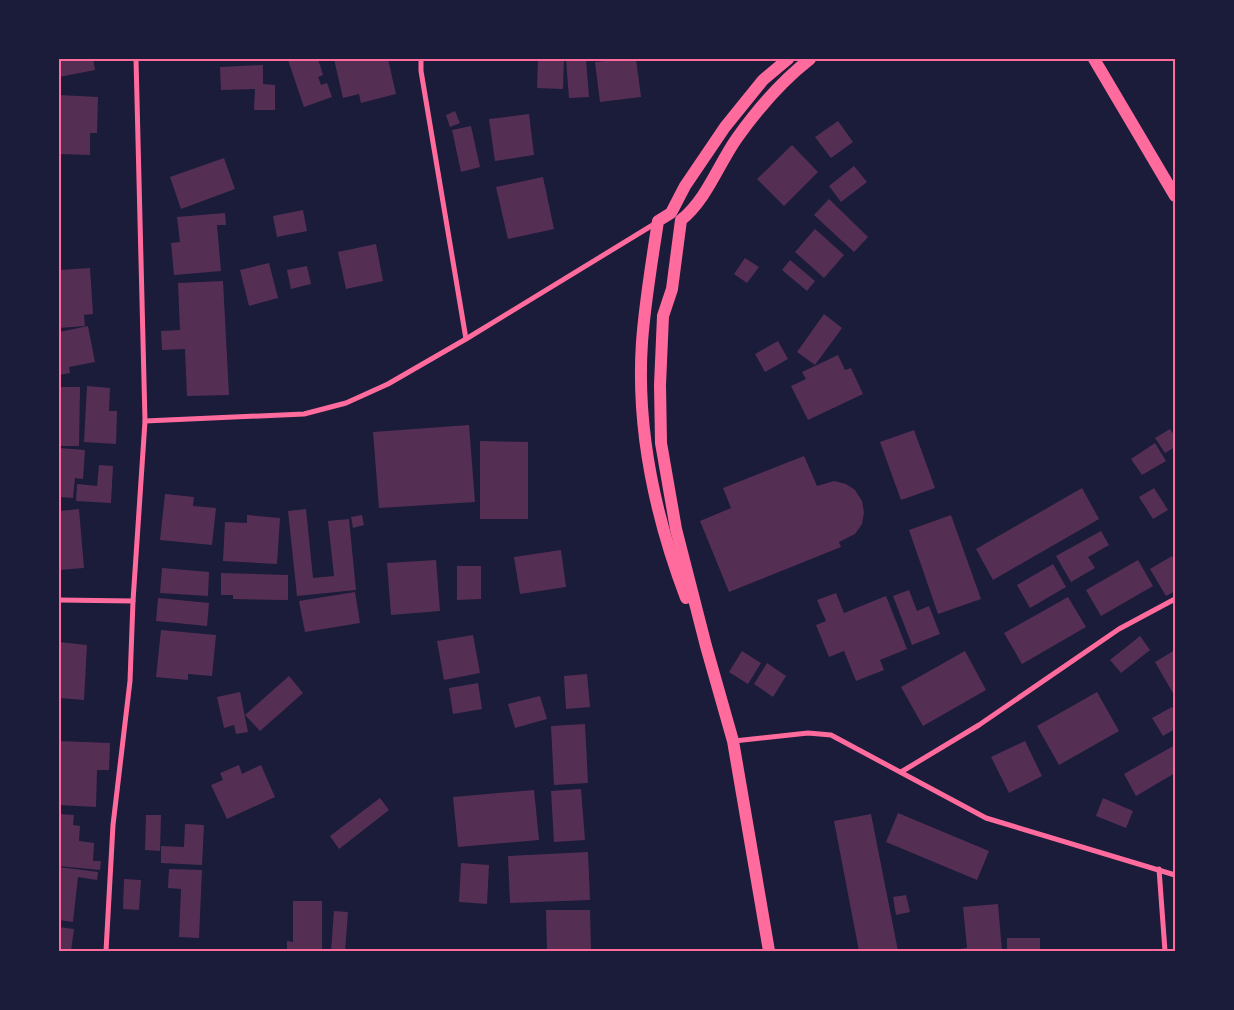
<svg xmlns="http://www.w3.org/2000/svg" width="1234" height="1010" font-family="Karla,sans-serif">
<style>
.building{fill:#542f53}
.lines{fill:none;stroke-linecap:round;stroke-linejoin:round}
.minor{stroke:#ff6b9d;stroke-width:5}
.primary{stroke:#ff6b9d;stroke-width:12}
.neatline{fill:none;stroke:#ff6b9d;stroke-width:2}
</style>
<rect width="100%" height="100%" fill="#1b1b3a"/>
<g class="building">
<path d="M 59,59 L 93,59 L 95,70 L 59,77 Z"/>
<path d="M 293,59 L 318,59 L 323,75 L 318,77 L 321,85 L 327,83 L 332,97 L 304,107 L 288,60 Z"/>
<path d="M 334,59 L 388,59 L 396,94 L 361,103 L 359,94 L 343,98 Z"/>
<path d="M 538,59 L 564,59 L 563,89 L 537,88 Z"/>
<path d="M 586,59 L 589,97 L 569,98 L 566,60 Z"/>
<path d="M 625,59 L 636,59 L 641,97 L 600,102 L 595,62 Z"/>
<path d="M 263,65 L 263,84 L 275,85 L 275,110 L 254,110 L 255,89 L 221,90 L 220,67 Z"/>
<path d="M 59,95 L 98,97 L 97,133 L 90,133 L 90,155 L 59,154 Z"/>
<path d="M 455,111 L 460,123 L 450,127 L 446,115 Z"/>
<path d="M 529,114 L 534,155 L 495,161 L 489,119 Z"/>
<path d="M 838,121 L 853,142 L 831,158 L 815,137 Z"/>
<path d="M 471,126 L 480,167 L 461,172 L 452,130 Z"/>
<path d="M 792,145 L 818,172 L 784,206 L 757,179 Z"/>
<path d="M 224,158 L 235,189 L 181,209 L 170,177 Z"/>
<path d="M 854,166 L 867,182 L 841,202 L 829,186 Z"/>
<path d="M 543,177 L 554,229 L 508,239 L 496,187 Z"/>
<path d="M 829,199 L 868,237 L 854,252 L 814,215 Z"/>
<path d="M 303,210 L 307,231 L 277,237 L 273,216 Z"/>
<path d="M 225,213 L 226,225 L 217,225 L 221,271 L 174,275 L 171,243 L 180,242 L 177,217 Z"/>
<path d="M 815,229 L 844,255 L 824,278 L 795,252 Z"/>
<path d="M 376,244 L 383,281 L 346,289 L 338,252 Z"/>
<path d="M 745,258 L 759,267 L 747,283 L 734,274 Z"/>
<path d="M 790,260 L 815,281 L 807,291 L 782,270 Z"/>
<path d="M 269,263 L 278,298 L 249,306 L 240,270 Z"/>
<path d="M 307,266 L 311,284 L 291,289 L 287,270 Z"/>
<path d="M 90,268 L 93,314 L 84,315 L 85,326 L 59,328 L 59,270 Z"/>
<path d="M 223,281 L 229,395 L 187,396 L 185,349 L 162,350 L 161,331 L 180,330 L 178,283 Z"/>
<path d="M 824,314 L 842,328 L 815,365 L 797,352 Z"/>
<path d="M 88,326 L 95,362 L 69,367 L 70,373 L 59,375 L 59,332 Z"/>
<path d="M 778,341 L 788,359 L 765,372 L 755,354 Z"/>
<path d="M 838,355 L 845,370 L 851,368 L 863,394 L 808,420 L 791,386 L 806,379 L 802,372 Z"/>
<path d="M 87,386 L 110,388 L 109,411 L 117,411 L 116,444 L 84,442 Z"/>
<path d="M 59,387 L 80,387 L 79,446 L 59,446 Z"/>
<path d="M 469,425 L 475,502 L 379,508 L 373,432 Z"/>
<path d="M 1170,429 L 1175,437 L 1175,447 L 1165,453 L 1155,438 Z"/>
<path d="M 914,430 L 935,488 L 901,500 L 880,442 Z"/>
<path d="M 480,441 L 528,442 L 528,519 L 480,519 Z"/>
<path d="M 1155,443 L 1166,461 L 1142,475 L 1131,459 Z"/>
<path d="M 59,448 L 85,450 L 83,479 L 75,478 L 73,498 L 59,497 Z"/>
<path d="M 804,456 L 817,486 L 834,481 L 846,484 L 855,490 L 862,501 L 864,512 L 862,524 L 855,534 L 839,542 L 841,547 L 729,592 L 700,521 L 731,508 L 723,488 Z"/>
<path d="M 99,465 L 113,466 L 111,503 L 76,501 L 77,484 L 97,486 Z"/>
<path d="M 1082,488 L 1099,519 L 993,580 L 976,549 Z"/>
<path d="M 1154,488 L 1168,510 L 1153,519 L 1139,497 Z"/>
<path d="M 165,494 L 194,497 L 193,506 L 216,508 L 212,545 L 160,540 Z"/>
<path d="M 79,509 L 84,568 L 59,570 L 59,511 Z"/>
<path d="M 306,509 L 313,578 L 334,576 L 328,521 L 349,519 L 356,590 L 297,596 L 288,511 Z"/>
<path d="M 247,515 L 280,518 L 277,564 L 223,561 L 225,522 L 247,523 Z"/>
<path d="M 362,515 L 364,525 L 353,528 L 351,517 Z"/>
<path d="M 951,515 L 981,599 L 938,614 L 909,530 Z"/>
<path d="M 1101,531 L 1109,545 L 1088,557 L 1095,568 L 1071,582 L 1056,556 Z"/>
<path d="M 561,550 L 566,587 L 520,594 L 514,557 Z"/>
<path d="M 1172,556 L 1175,561 L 1175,591 L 1166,596 L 1150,569 Z"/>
<path d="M 436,560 L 440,611 L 391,615 L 387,563 Z"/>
<path d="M 1138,560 L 1153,586 L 1101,616 L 1086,590 Z"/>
<path d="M 1053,564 L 1066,587 L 1030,608 L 1017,585 Z"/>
<path d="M 457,566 L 481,566 L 481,599 L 457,600 Z"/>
<path d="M 162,568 L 209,572 L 208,596 L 160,593 Z"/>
<path d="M 221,573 L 288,575 L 288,600 L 233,599 L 233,595 L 221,595 Z"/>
<path d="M 909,590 L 917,611 L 929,606 L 940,634 L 912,645 L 893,596 Z"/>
<path d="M 355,592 L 360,623 L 305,632 L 299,601 Z"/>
<path d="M 836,593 L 844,613 L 886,596 L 907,649 L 880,660 L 884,670 L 856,681 L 844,651 L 829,657 L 816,625 L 826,621 L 817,600 Z"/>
<path d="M 1068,597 L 1086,627 L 1022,664 L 1004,633 Z"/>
<path d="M 158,598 L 209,603 L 207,626 L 156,621 Z"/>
<path d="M 161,630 L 216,635 L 212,676 L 188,674 L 188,680 L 156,677 Z"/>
<path d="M 473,635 L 480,673 L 444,680 L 437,641 Z"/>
<path d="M 1140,636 L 1150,650 L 1121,673 L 1110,660 Z"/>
<path d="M 59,642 L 87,645 L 84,700 L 59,698 Z"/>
<path d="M 1175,650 L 1175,694 L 1174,695 L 1155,662 Z"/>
<path d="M 742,651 L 761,663 L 748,684 L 729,672 Z"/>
<path d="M 965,651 L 986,690 L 923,726 L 901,687 Z"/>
<path d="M 767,663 L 786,676 L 773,697 L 754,684 Z"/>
<path d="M 587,674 L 590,707 L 566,709 L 564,676 Z"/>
<path d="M 289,676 L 303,693 L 260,731 L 245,715 Z"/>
<path d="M 478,683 L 482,709 L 453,714 L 449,688 Z"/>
<path d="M 240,692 L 248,732 L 236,734 L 234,725 L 224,728 L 217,697 Z"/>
<path d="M 1097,692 L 1119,731 L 1059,765 L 1037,726 Z"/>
<path d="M 540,696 L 547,719 L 515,728 L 508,704 Z"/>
<path d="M 1172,707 L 1175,712 L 1175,729 L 1163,736 L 1152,718 Z"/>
<path d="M 585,724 L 588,783 L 554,785 L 551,726 Z"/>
<path d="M 59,741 L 110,743 L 109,770 L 97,770 L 96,807 L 59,805 Z"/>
<path d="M 1025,741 L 1042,776 L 1009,793 L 991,757 Z"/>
<path d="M 1175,745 L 1175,773 L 1136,796 L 1124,774 Z"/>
<path d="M 239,765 L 242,774 L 261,765 L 275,797 L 227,819 L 211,785 L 223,780 L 220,773 Z"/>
<path d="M 581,789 L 585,840 L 554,842 L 551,791 Z"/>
<path d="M 534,790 L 539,840 L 458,847 L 453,797 Z"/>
<path d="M 380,798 L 389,810 L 339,849 L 330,836 Z"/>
<path d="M 1103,798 L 1133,811 L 1126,828 L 1096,816 Z"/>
<path d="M 898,813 L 989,851 L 977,880 L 886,842 Z"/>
<path d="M 59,814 L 74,815 L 73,825 L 80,826 L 79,841 L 94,843 L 93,861 L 101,861 L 100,870 L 59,866 Z"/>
<path d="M 871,814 L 898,951 L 859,951 L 834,821 Z"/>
<path d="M 146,815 L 161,815 L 160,851 L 145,850 Z"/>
<path d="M 185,824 L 204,825 L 202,865 L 161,863 L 161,846 L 184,847 Z"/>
<path d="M 588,852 L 590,900 L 510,903 L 508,856 Z"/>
<path d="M 461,863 L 489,865 L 487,904 L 459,902 Z"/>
<path d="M 59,867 L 98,872 L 97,880 L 78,877 L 73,922 L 59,920 Z"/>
<path d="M 169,869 L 202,870 L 199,938 L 179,937 L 181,889 L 168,888 Z"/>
<path d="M 124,879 L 141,880 L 139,910 L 123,909 Z"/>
<path d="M 906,895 L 910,912 L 896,915 L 893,897 Z"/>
<path d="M 293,901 L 322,901 L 322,951 L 287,951 L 287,941 L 293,942 Z"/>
<path d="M 998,904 L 1002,951 L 944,951 L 967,948 L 963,907 Z"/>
<path d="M 546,910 L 590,910 L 591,951 L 547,951 Z"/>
<path d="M 334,911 L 348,912 L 345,951 L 331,951 Z"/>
<path d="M 59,927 L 74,929 L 71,951 L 59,951 Z"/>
<rect x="1007" y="938" width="33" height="13"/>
</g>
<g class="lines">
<g class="minor">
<path d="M 421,59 L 421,71 L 466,339"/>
<path d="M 145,421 L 304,414 L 346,403 L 388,384 L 466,339 L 656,223"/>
<path d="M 59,600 L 133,601"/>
<path d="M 734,741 L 808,733 L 831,735 L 986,818 L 1175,875"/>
<path d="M 901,772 L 979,725 L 1119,629 L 1175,599"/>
<path d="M 1159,869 L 1165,951"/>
<path d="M 106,951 L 113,825 L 130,681 L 133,601 L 145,421 L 136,59"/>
</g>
<g class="primary">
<path d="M 1094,59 L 1175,196"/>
<path d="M 686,598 C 655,516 636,430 642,342 C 645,301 652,261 658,221 L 671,213 L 685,186 L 725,127 L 763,80 L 788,59"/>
<path d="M 769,951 L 733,741 L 706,646 L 676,529 L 661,443 L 660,385 L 663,316 L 672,289 L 681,220 C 707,199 718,165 737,138 C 757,110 783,80 810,59"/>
</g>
</g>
<rect width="1234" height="1010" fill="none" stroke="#1b1b3a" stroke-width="120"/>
<rect x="60" y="60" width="1114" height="890" class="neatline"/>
</svg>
